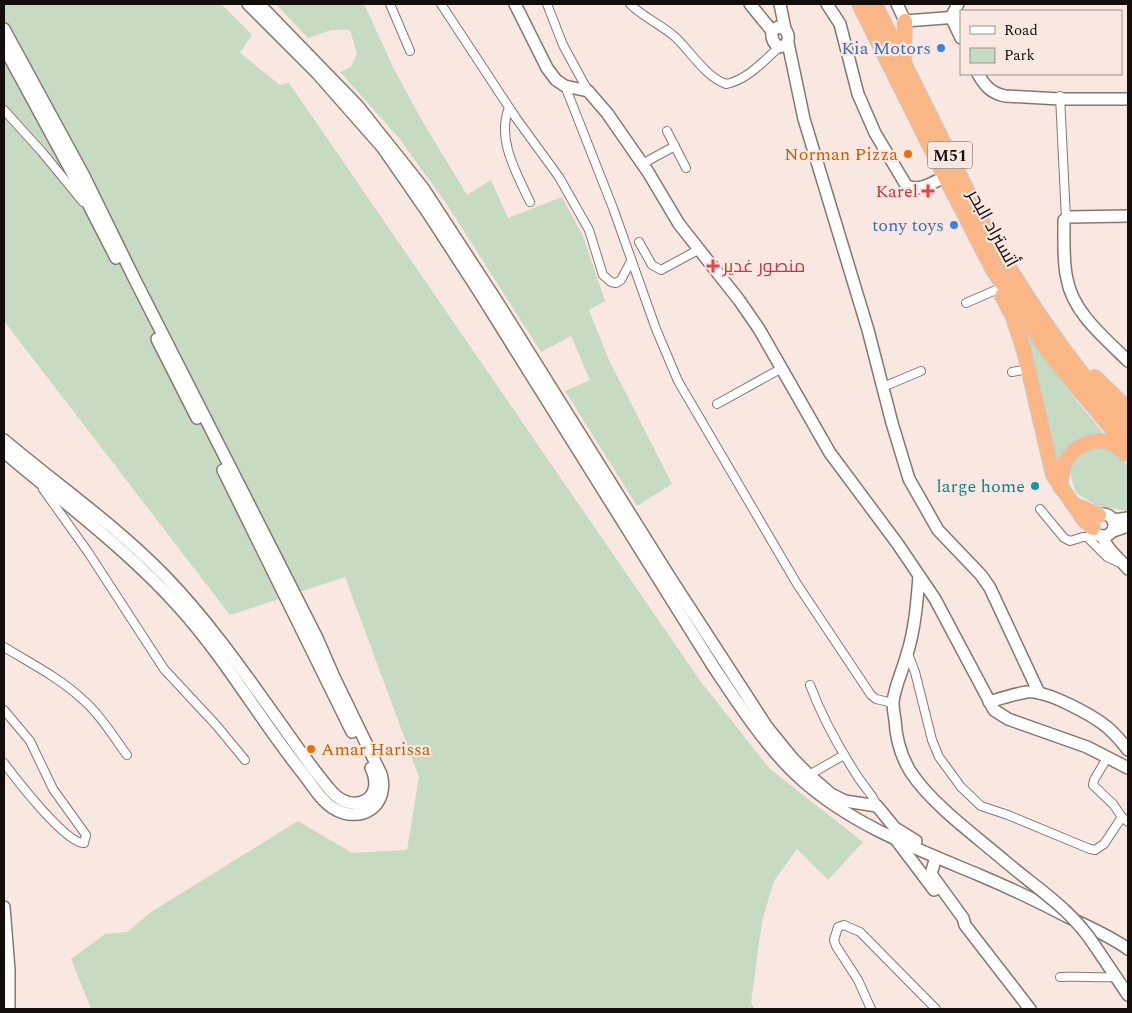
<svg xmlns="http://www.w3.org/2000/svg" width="1132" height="1013" font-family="Spectral,Cairo,serif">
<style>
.green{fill:#c6dbc1}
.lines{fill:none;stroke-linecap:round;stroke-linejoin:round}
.street-casing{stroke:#867771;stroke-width:10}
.secondary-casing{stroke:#867771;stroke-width:14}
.highway-casing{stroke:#cbcaca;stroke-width:16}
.street{stroke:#fff;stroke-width:8}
.secondary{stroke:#fff;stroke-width:11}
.highway{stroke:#fbb686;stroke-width:14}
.secondary-bridge-casing{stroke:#867771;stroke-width:14;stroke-linecap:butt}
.secondary-bridge{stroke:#fff;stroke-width:11}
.shop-dot{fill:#3f7fe0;stroke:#f9e8e1;stroke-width:2}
.food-dot{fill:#e8710a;stroke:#f9e8e1;stroke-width:2}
.health-dot{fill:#e0444e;stroke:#f9e8e1;stroke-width:2}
.culture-dot{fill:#0f9aa8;stroke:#f9e8e1;stroke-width:2}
.labels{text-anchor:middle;stroke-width:4.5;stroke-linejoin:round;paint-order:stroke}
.shield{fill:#f9e8e1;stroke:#584f4c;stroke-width:1}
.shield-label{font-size:16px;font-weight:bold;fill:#130e0c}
.shop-label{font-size:18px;fill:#366cbe;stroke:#f9e8e1;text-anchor:end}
.food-label{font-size:18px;fill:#c56008;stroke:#f9e8e1;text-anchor:end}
.health-label{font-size:18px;fill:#be3a42;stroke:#f9e8e1;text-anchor:end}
.street-label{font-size:18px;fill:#130e0c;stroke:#f9e8e1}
.culture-label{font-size:18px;fill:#0d838f;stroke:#f9e8e1;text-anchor:end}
</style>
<rect width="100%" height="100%" fill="#f9e8e1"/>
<g class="green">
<path d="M 4,4 L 221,4 L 252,35 L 240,53 L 280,85 L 289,83 L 701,682 L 770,769 L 863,842 L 828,880 L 797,849 L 774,881 L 762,921 L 751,1003 L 755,1009 L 91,1009 L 71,959 L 105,934 L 127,932 L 151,912 L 298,821 L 352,853 L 407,850 L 419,777 L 345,577 L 230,615 L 4,321 Z"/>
<path d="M 276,4 L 364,4 L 394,69 L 421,119 L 467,195 L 491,180 L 508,218 L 562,197 L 583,236 L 605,301 L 589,310 L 608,358 L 672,484 L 637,506 L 565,391 L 590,380 L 571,336 L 541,352 L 446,203 L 399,138 L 340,72 L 351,67 L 357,54 L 350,30 L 331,30 L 308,38 Z"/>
<path d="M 1026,333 L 1075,399 L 1104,434 C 1083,432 1064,443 1060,464 L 1056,466 L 1042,392 Z"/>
<path d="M 1100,447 L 1110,450 L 1128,465 L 1128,511 L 1098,506 L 1076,493 C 1074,487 1071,480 1071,474 C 1069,457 1087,449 1100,447 Z"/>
</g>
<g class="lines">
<defs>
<g id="street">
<path d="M 390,4 L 410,51"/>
<path d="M 441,4 L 516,118 L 559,177 L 589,230 L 603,275 L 611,282 L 616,283 L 621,280 L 631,261"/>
<path d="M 547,4 L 563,45 L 588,91"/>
<path d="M 630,4 C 643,17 660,24 674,36 C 691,51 704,76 726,84 C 747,80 764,61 779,47"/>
<path d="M 565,86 L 613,208 L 656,329 L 678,381 L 797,584 L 871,695 L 876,699 L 893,703"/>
<path d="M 1060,96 L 1066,219"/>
<path d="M 509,108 C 496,139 517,174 530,202"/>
<path d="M 4,110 L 42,152 L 83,202"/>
<path d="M 667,131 L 686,168"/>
<path d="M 642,164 L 675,146"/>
<path d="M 639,242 L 652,265 L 661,270 L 698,250"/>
<path d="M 966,303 L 998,289"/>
<path d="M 1012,372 L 1028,369"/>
<path d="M 883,387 L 921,371"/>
<path d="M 717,404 L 782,368"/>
<path d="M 43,489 L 88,552 L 164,669 L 217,726 L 245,760"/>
<path d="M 1040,509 L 1064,538 L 1070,541 L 1083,537 L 1087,537 L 1107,557 L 1118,562"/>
<path d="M 4,647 C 30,663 58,677 81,698 C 99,713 113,736 127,755"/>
<path d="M 908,654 L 915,672 L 932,740 L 939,757 L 961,787 L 981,806 L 1008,815 L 1090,849 L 1095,850 L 1104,844 L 1122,817"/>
<path d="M 810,685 C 822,717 838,746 856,774 C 862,785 873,794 877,806"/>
<path d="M 4,710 L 30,741 L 53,789 L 86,835 L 84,843 C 66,844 16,779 4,763"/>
<path d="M 1107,758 L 1094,780 L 1093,785 L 1113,804 L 1122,817 L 1128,822"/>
<path d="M 809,775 L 844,755"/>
<path d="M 1060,977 C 1079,976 1097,978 1116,977"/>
<path d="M 871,1009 L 858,980 L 836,946 L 834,940 L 838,927 L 844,925 L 860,932 L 936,1009"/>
</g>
<g id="secondary">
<path d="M 248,4 L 317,73 L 383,148 L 428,213 L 478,290 L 713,666 C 737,702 768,750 801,779 C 852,825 917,849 979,875 C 1010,888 1039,902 1068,917 C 1089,927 1110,936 1128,949"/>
<path d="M 259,4 L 357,105 L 423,188 L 498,303 L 669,576 L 767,727 L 793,759 L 809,775 L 831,794 L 845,801 L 877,806 L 895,828 L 916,841"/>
<path d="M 515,4 L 547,68 L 556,80 L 565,86 L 588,91 L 607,113 L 648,172 L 679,224 L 739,300 L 759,329 L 830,453 L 897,543 L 935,599 L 994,710 L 1008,719 L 1087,747 L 1128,768"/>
<path d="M 750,4 L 772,31 C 771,38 773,43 779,47 C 790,46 790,36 785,29 L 778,27 L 772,31"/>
<path d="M 780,4 L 785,29"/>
<path d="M 827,4 L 840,24 L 858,94 L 875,133 L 906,185 C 918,193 933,182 945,177"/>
<path d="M 897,4 L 905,21 L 958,17"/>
<path d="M 958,4 L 951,17 L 961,38"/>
<path d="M 4,29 L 84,176 L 134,278 L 317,638 L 334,677 L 381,774 C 390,806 360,825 333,808 C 320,800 311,783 301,771 C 259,718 225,658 179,607 C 127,549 63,502 4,452"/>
<path d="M 788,43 L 804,119 L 868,330 L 892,423 L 909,479 L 938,530 L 981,575 L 990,588 L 1039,693"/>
<path d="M 4,47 L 76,180 L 116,258"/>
<path d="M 978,74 C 985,86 991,93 1005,96 L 1060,99 L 1128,99"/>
<path d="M 1128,216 L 1068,217 L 1064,220 L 1064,225 C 1064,243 1063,262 1067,279 C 1073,313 1105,338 1128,361"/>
<path d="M 157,339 L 197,418"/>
<path d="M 4,440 C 56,484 115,525 163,574 C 204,616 239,665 273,713 C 292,739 310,767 332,792 C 354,816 386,799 371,768"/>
<path d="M 223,470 L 352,732"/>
<circle cx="1103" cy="525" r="11"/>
<path d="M 1113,520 L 1128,518"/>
<path d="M 1113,531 L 1128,526"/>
<path d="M 1102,536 C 1107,550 1119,558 1128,569"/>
<path d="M 919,576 C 917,602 915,629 907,654 C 903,670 895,685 893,702 C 893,708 894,714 895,720 C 896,738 901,756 910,771 C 932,805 976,836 1006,862"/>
<path d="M 989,702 C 1002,698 1014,694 1027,692 C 1047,690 1092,715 1107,727 C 1115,734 1122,742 1128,750"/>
<path d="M 897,841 L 934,890"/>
<path d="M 936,857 L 931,874 L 963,918 L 965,925 L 1030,1009"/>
<path d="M 4,907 L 9,970 L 9,1009"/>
<path d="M 1095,946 L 1128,995"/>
</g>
<g id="highway">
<path d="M 859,4 L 945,177 L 993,270 L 1047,350 L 1075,385 L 1128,448"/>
<path d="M 875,4 L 984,224 C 1025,298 1071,365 1128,428"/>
<path d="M 904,60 L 905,21"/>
<path d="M 1002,296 L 1013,317 L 1024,351 L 1053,475 L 1084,520 L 1093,528"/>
<path d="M 1095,377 L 1128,409"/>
<path d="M 1060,487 C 1061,479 1062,471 1065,463 C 1073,446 1095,436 1113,444 C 1118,446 1122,451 1125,454"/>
<path d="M 1075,505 L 1099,515"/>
</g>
</defs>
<use href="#street" class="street-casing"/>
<use href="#secondary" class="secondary-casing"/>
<use href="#highway" class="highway-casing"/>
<use href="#street" class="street"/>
<use href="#secondary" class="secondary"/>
<use href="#highway" class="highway"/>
<defs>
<path id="secondary-bridge" d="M 1006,862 C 1038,889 1072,910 1095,946"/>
</defs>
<use href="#secondary-bridge" class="secondary-bridge-casing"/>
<use href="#secondary-bridge" class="secondary-bridge"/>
</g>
<g class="shop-dot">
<circle cx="941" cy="48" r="5"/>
<circle cx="954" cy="225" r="5"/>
</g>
<g class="food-dot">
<circle cx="908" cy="154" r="5"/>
<circle cx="311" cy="749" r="5"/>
</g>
<g class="health-dot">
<path d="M925.5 183.5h5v5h5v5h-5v5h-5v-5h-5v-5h5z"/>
<path d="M710.5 258.5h5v5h5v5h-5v5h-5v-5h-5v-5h5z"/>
</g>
<circle class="culture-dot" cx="1035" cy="486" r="5"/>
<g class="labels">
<rect class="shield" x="927.5" y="141.5" width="45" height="27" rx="4"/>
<g class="shield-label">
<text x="950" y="161">M51</text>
</g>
<g class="shop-label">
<text x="931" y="54">Kia Motors</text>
<text x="944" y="231">tony toys</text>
</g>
<g class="food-label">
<text x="898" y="160">Norman Pizza</text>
<text x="321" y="755" text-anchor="start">Amar Harissa</text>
</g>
<g class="health-label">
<text x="918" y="197">Karel</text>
<text x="723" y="272" text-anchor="start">منصور غدير</text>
</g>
<g class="street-label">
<text transform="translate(993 228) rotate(61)" y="6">أتستراد البحر</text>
</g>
<g class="culture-label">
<text x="1025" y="492">large home</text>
</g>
</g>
<rect width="1132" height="1013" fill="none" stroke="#130e0c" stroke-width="10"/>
<rect x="960" y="10" width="162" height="65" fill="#f9e8e1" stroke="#9d918c"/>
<rect x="970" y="26" width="25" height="8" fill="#ffffff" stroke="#9d918c"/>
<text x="1004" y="35" font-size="15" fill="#130e0c">Road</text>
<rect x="970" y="48" width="25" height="15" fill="#c6dbc1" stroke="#9d918c"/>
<text x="1004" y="60" font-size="15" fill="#130e0c">Park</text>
</svg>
